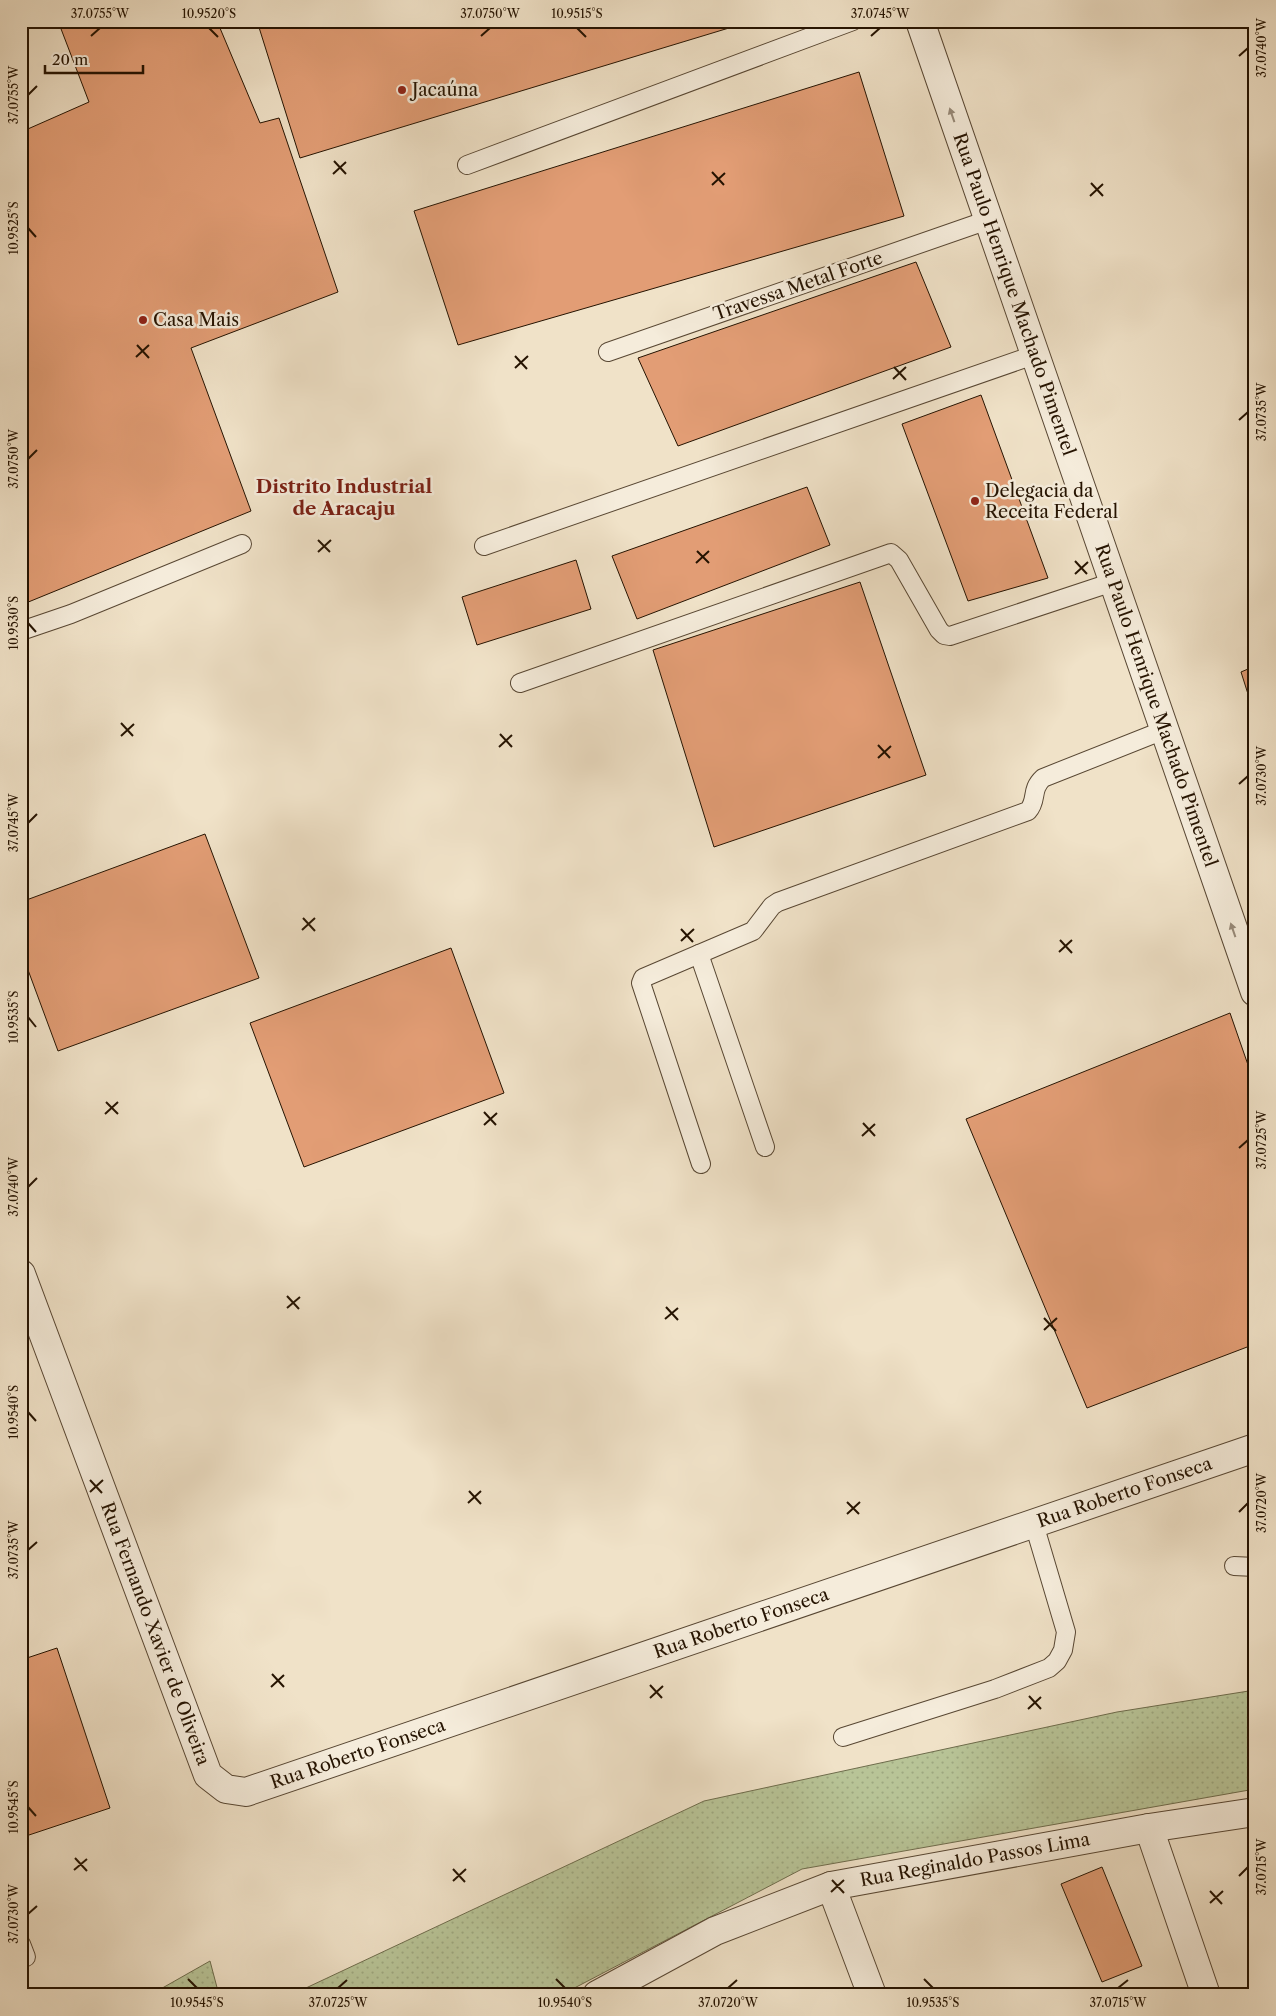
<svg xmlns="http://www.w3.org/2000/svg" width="1276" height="2016" font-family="'Libre Caslon Text',serif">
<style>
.grass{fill:url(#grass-dots);stroke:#6e6c4c}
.building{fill:#e29d75;stroke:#251301}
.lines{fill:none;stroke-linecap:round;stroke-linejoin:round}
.service-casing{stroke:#584733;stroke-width:20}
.minor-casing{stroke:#584733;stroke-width:30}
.service{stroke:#f5ecdb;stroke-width:18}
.minor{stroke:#f5ecdb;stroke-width:28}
.oneway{fill:#978a79}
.ticks{fill:none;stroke:#251301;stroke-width:2}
.poi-dot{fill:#8f2418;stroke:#f5ecdb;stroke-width:2}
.labels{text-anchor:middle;stroke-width:5;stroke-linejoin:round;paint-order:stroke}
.poi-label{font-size:18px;fill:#251301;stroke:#f5ecdb;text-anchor:start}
.street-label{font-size:18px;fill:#251301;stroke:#f5ecdb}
.neighbourhood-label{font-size:19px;font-weight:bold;fill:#7a1f14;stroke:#f5ecdb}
.neatline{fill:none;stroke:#251301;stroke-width:2}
.ticks-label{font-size:12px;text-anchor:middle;fill:#251301}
</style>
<defs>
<pattern id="grass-dots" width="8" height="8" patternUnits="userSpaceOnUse" patternTransform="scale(1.25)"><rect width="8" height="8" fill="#b8c497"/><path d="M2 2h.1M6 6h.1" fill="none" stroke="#9ea880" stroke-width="1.8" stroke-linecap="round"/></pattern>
</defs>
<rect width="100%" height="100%" fill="#f0e2c8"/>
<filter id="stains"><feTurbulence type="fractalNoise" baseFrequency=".004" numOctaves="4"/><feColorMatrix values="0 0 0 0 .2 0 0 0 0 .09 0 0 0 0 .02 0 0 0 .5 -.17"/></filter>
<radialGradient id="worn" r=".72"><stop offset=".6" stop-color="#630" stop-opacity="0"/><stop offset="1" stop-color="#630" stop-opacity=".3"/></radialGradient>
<g class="grass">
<path d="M 1255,1690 L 1255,1789 L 802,1869 L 561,1995 L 291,1995 L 704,1801 L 1117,1712 Z"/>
<path d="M 210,1961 L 219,1995 L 150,1995 Z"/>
</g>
<g class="building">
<path d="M 58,21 L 217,21 L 260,123 L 279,118 L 338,292 L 191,348 L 251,511 L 21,605 L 21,132 L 89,102 Z"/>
<path d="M 257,21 L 752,21 L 300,158 Z"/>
<path d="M 859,72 L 904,216 L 458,345 L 414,211 Z"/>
<path d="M 916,262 L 951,347 L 678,446 L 638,358 Z"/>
<path d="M 981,395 L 1048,578 L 968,601 L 902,424 Z"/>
<path d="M 807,487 L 830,545 L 637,619 L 612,556 Z"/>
<path d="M 576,560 L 591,609 L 477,645 L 462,597 Z"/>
<path d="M 860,582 L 926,775 L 714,847 L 653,650 Z"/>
<path d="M 1255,666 L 1255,716 L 1241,672 Z"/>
<path d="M 205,834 L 259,978 L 58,1051 L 21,951 L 21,902 Z"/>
<path d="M 451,948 L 504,1093 L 304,1167 L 250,1023 Z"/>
<path d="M 1230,1013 L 1255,1085 L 1255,1344 L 1087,1408 L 966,1119 Z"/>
<path d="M 57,1648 L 110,1808 L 23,1837 L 21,1832 L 21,1660 Z"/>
<path d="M 1102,1867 L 1142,1966 L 1102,1982 L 1061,1884 Z"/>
</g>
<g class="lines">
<defs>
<g id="service">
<path d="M 467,165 L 853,21"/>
<path d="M 608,352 L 988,220"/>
<path d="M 484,546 L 1034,355"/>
<path d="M 21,631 L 71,614 L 242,544"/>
<path d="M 520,683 L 891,553 L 899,560 L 939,630 L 944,635 L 950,636 L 1113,582"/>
<path d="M 699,954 L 765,1147"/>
<path d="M 701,1164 L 641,983 L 643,978 L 753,931 L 772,906 L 778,902 L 1028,811 C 1038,800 1030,790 1043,778 L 1164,730"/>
<path d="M 1234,1566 L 1255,1567"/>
<path d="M 843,1737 L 995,1689 L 1049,1668 L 1057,1661 L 1063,1650 L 1066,1632 L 1034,1524"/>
<path d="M 21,1944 L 26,1957"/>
</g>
<g id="minor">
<path id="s1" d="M 920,21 L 1255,992"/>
<path id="s2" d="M 21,1274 L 208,1775 L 226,1789 L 246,1792 L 1255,1448"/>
<path d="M 1149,1828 L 1206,1995"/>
<path d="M 831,1886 L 872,1995"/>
<path id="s3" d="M 597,1995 L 715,1931 L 831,1886 L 1149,1828 L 1255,1812"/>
</g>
</defs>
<use href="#service" class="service-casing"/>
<use href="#minor" class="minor-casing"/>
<use href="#service" class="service"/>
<use href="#minor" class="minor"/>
</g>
<defs><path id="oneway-solid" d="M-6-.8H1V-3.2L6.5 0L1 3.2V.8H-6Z" transform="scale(1.25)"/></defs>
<g class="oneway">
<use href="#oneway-solid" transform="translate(952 115) rotate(-109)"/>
<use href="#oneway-solid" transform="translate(1233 930) rotate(-109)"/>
</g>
<path class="ticks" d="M 209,28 L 218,37M 577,28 L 586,37M 91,36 L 100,28M 481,36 L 490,28M 871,36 L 880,28M 1239,56 L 1248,48M 28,95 L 37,86M 334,161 L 346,174M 712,172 L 724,185M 333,174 L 346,162M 1091,183 L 1103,196M 712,185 L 725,173M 1090,196 L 1103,184M 28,228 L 36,237M 137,345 L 149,358M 515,356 L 527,369M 136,357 L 149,345M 894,367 L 906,380M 515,368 L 528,356M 893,379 L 906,367M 1239,420 L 1248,412M 28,459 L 37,450M 318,540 L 330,552M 697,551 L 709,563M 318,552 L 331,540M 1075,561 L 1087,574M 696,563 L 709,551M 1075,574 L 1088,562M 28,623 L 36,632M 121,723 L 133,736M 500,734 L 512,747M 121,736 L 134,724M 878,745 L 890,758M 499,747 L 512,735M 878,758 L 891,746M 1239,784 L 1248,776M 28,823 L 37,814M 303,918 L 315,931M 681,929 L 693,942M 302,930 L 315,918M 1060,940 L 1072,953M 681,941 L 694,929M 1059,952 L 1072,940M 28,1017 L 36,1027M 106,1102 L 118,1114M 484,1112 L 496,1125M 105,1114 L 118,1102M 863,1123 L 875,1136M 484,1125 L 497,1113M 862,1136 L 875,1124M 1239,1148 L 1248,1140M 28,1187 L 37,1178M 287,1296 L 299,1309M 666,1307 L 678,1320M 287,1308 L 300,1297M 1044,1318 L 1056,1331M 665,1319 L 678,1308M 1044,1330 L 1057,1318M 28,1412 L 36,1421M 90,1480 L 102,1493M 469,1491 L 481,1504M 90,1492 L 103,1480M 847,1502 L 859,1514M 468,1503 L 481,1491M 1239,1512 L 1248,1503M 847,1514 L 860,1502M 28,1550 L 37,1542M 272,1674 L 284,1687M 650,1685 L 662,1698M 271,1687 L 284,1675M 1029,1696 L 1041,1709M 650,1698 L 663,1686M 1028,1709 L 1041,1697M 28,1807 L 36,1816M 75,1858 L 87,1871M 453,1869 L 465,1882M 74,1870 L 87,1859M 1239,1876 L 1248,1867M 832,1880 L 844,1893M 453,1881 L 466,1869M 1210,1891 L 1222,1904M 831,1892 L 844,1880M 1210,1903 L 1223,1891M 28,1914 L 37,1906M 188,1979 L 197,1988M 556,1979 L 565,1988M 924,1979 L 933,1988M 338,1988 L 347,1980M 728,1988 L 737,1980M 1118,1988 L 1128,1980"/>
<g class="poi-dot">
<circle cx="402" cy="90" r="5"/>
<circle cx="143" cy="320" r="5"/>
<circle cx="975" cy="501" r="5"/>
</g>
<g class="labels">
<g class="poi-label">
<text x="412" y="96">Jacaúna</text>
<text x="153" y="326">Casa Mais</text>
<text x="985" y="497">Delegacia da<tspan x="985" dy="21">Receita Federal</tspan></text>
</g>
<g class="street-label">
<text transform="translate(798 286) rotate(-19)" y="6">Travessa Metal Forte</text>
<text dy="6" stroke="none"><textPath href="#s1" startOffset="289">Rua Paulo Henrique Machado Pimentel</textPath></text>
<text dy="6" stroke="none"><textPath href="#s1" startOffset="724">Rua Paulo Henrique Machado Pimentel</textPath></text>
<text dy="6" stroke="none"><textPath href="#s2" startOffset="1506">Rua Roberto Fonseca</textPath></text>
<text dy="6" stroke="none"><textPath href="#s2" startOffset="1101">Rua Roberto Fonseca</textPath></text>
<text dy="6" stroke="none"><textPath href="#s2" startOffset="384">Rua Fernando Xavier de Oliveira</textPath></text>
<text dy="6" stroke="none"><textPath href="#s2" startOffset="696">Rua Roberto Fonseca</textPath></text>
<text dy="6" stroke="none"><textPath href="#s3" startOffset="405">Rua Reginaldo Passos Lima</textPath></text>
</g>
<g class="neighbourhood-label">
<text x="344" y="493">Distrito Industrial<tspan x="344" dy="22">de Aracaju</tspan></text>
</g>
</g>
<rect width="1276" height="2016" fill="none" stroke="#f0e2c8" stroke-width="55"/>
<path d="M45 65v8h98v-8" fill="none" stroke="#251301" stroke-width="2.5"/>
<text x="52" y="65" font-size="15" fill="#251301" stroke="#f5ecdb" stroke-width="4" paint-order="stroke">20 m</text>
<rect x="28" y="28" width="1220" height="1960" class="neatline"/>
<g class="ticks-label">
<text x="100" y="18">37.0755°W</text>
<text x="209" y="18">10.9520°S</text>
<text x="490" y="18">37.0750°W</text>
<text x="577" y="18">10.9515°S</text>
<text x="880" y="18">37.0745°W</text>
<text transform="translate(1262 48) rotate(-90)" y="4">37.0740°W</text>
<text transform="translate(14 95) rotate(-90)" y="4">37.0755°W</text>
<text transform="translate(14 228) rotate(-90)" y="4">10.9525°S</text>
<text transform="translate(1262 412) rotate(-90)" y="4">37.0735°W</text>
<text transform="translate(14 459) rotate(-90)" y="4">37.0750°W</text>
<text transform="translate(14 623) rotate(-90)" y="4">10.9530°S</text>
<text transform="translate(1262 776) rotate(-90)" y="4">37.0730°W</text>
<text transform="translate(14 823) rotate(-90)" y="4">37.0745°W</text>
<text transform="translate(14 1017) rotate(-90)" y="4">10.9535°S</text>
<text transform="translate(1262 1140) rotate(-90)" y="4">37.0725°W</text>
<text transform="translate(14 1187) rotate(-90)" y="4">37.0740°W</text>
<text transform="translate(14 1412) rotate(-90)" y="4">10.9540°S</text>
<text transform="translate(1262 1503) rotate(-90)" y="4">37.0720°W</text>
<text transform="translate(14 1550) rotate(-90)" y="4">37.0735°W</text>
<text transform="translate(14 1807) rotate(-90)" y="4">10.9545°S</text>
<text transform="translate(1262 1867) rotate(-90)" y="4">37.0715°W</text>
<text transform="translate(14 1914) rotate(-90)" y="4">37.0730°W</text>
<text x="197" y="2007">10.9545°S</text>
<text x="338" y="2007">37.0725°W</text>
<text x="565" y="2007">10.9540°S</text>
<text x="728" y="2007">37.0720°W</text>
<text x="933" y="2007">10.9535°S</text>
<text x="1118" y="2007">37.0715°W</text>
</g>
<rect width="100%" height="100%" filter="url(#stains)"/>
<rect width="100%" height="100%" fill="url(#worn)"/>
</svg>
